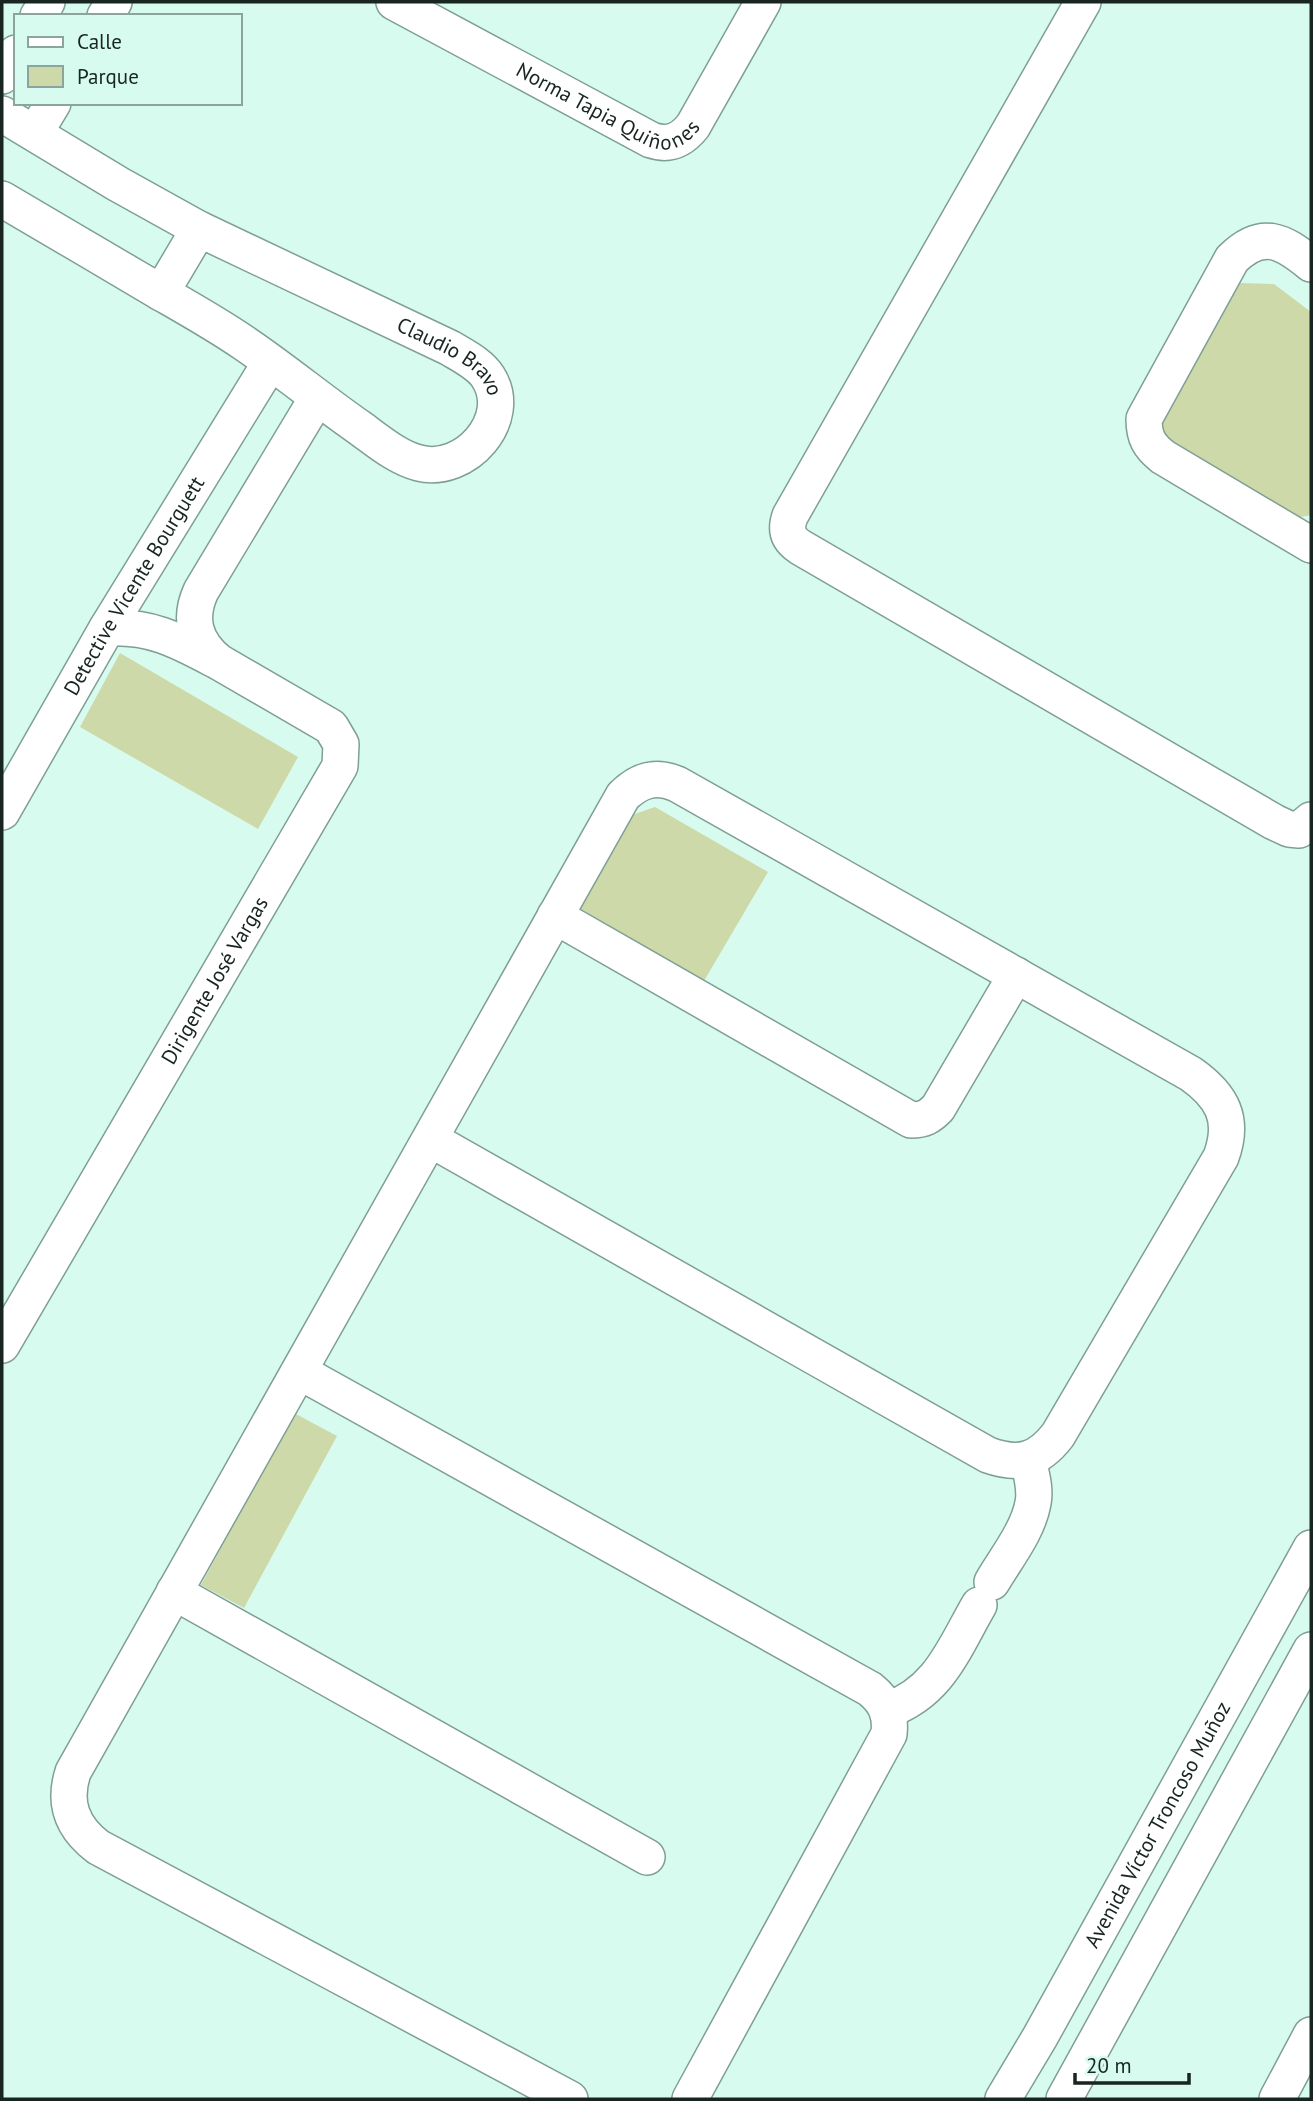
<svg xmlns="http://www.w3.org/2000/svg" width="1313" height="2101" font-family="'PT Sans',sans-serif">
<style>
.green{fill:#cdd9a8}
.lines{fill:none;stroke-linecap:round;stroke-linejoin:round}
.minor-casing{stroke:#7f9f95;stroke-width:38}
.minor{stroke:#fff;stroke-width:35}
.labels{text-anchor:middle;stroke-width:6;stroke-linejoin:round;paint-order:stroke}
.street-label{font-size:21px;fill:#182521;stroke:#d8fbef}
</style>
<rect width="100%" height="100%" fill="#d8fbef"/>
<g class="green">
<path d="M 1240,283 L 1274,284 L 1311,312 L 1311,515 L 1290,519 L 1162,440 L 1159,418 Z"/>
<path d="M 120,653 L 298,757 L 258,829 L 80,727 Z"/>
<path d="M 655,807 L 768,872 L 704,981 L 576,906 L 629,816 Z"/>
<path d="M 294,1413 L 337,1436 L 244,1608 L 201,1585 Z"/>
</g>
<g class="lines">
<defs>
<g id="minor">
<path id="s1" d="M 394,2 L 651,140 C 669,146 681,141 693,126 L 763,2"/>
<path d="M 1083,2 L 790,516 C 785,530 788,539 800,547 L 1274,822 L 1289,829 L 1299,830 L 1311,820"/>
<path d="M 38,16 L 47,2"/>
<path d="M 105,16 L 114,2"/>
<path d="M 2,76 L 16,53"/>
<path id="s2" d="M 2,114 L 118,184 L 199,229 L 450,348 C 463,356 480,364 488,377 C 515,419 465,475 419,463 C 398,458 378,441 360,428 C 321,401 284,370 244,343 C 215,323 184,306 153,288 C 103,258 52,229 2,199"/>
<path d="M 35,133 L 53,103"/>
<path d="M 1311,264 C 1283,241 1262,229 1232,259 L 1144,419 C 1144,437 1149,446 1163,457 L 1311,545"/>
<path d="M 161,293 L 199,229"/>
<path d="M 107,628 C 152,626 177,640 215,660"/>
<path id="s3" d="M 2,812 L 107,628 L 270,363"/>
<path d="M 555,916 L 911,1120 C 924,1120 929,1117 938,1108 L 1016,975"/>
<path d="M 430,1139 L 988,1455 C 1019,1466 1038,1461 1058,1435 L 1221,1157 C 1235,1119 1222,1096 1191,1074 L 677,784 C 656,775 639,780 623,796 L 73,1772 C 63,1803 72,1827 98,1847 L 570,2099"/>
<path id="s4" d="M 2,1345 L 340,766 L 341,744 L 331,727 L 219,662 C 195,643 188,619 201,591 L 317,398"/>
<path d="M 300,1372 L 870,1689 C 886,1702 891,1714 889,1734 L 690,2099"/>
<path d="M 992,1582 C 1006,1558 1028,1531 1033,1503 C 1036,1489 1031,1473 1028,1459"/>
<path d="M 174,1592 L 647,1857"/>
<path d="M 888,1710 C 939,1692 953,1650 979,1605"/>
<path id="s5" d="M 1003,2099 L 1040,2037 L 1311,1548"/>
<path d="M 1064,2099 L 1311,1650"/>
<path d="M 1277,2099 L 1311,2035"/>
</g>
</defs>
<use href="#minor" class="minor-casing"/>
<use href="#minor" class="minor"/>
</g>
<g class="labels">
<g class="street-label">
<text dy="7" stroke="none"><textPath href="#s1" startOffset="242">Norma Tapia Quiñones</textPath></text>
<text dy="7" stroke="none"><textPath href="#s2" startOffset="511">Claudio Bravo</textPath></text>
<text dy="7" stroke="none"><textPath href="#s3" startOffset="262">Detective Vicente Bourguett</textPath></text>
<text dy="7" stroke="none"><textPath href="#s4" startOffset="422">Dirigente José Vargas</textPath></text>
<text dy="7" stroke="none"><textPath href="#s5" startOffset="315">Avenida Víctor Troncoso Muñoz</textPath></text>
</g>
</g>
<rect width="1313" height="2101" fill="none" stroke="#182521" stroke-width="7"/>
<rect x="14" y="14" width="228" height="91" fill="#d8fbef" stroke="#8ba59d" stroke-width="2"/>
<rect x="28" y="37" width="35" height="10" fill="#ffffff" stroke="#8ba59d" stroke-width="2"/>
<text x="77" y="49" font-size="21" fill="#182521">Calle</text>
<rect x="28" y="66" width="35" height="21" fill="#cdd9a8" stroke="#8ba59d" stroke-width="2"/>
<text x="77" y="84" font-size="21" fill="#182521">Parque</text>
<path d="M1075 2073v10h114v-10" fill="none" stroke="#182521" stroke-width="3.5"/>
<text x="1086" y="2073" font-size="21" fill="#182521" stroke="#d8fbef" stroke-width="5" paint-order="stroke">20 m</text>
</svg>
